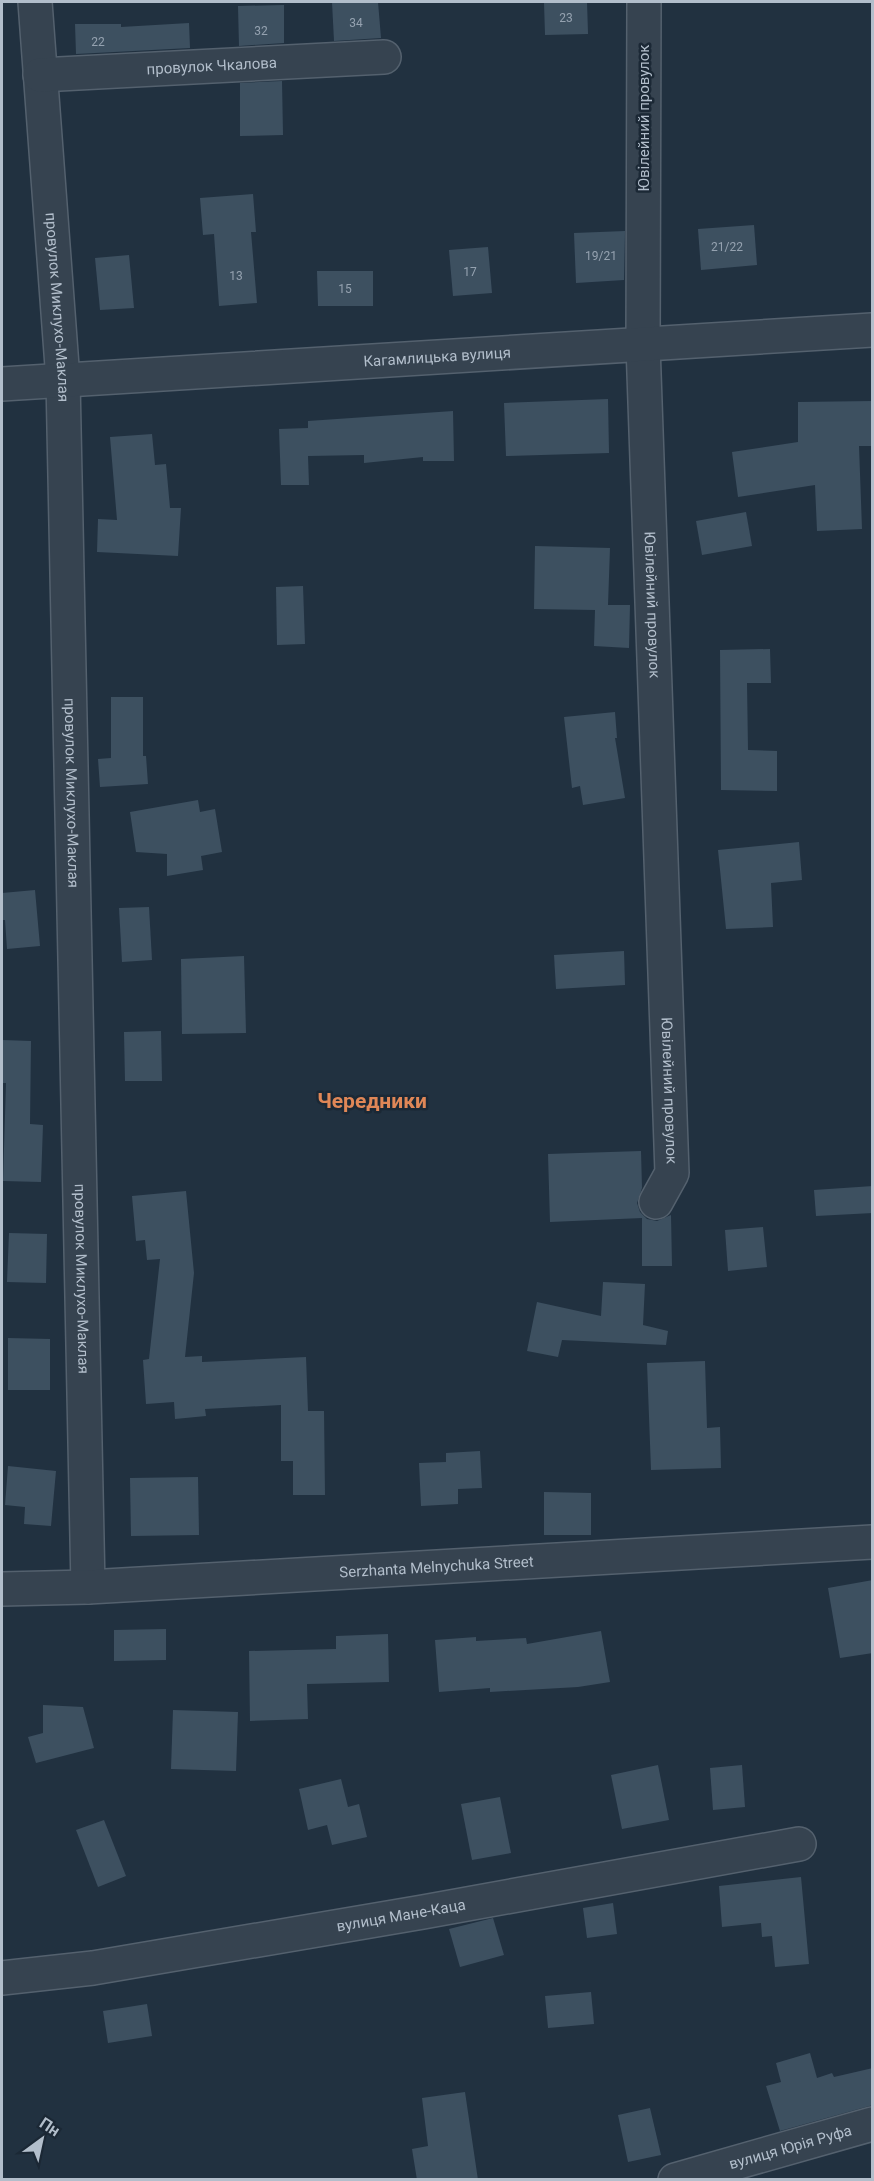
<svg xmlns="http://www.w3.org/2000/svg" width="874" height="2181" font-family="Roboto,sans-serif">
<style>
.building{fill:#3d5060}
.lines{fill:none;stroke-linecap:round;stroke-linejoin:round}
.minor-casing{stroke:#54616e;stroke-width:36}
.minor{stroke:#364350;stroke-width:33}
.labels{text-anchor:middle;stroke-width:5;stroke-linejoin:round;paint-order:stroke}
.number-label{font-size:12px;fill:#95a2b0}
.street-label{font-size:15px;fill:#b2becb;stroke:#1b2835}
.district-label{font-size:21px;font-weight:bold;fill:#e08757;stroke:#1b2835}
</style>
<rect width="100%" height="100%" fill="#213140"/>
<g class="building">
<path d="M 332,2 L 378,2 L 381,38 L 334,41 Z"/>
<path d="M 544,2 L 587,2 L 588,34 L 545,35 Z"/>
<path d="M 284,5 L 284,43 L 239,46 L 238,6 Z"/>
<path d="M 189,23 L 190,48 L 76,54 L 75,24 L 121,24 L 121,27 Z"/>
<path d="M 282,81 L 283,135 L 240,136 L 240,83 Z"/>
<path d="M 253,194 L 256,232 L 251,232 L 257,303 L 219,306 L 214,234 L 203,235 L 200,198 Z"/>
<path d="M 754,225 L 757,265 L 701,270 L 698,229 Z"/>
<path d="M 625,231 L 624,280 L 576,283 L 574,233 Z"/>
<path d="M 488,247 L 492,293 L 453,296 L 449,250 Z"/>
<path d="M 129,255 L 134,308 L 100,310 L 95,258 Z"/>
<path d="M 317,271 L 373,271 L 373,306 L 318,306 Z"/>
<path d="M 608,399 L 609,453 L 506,456 L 504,403 Z"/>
<path d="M 873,401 L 873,446 L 859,446 L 862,529 L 817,531 L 815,485 L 738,497 L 732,452 L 798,442 L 798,402 Z"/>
<path d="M 453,411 L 454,461 L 423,461 L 423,457 L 364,463 L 364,455 L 308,456 L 309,485 L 281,485 L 279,429 L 308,428 L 308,421 Z"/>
<path d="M 152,434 L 155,465 L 166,464 L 170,508 L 181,508 L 178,556 L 97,552 L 98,519 L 117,520 L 110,437 Z"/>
<path d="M 746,512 L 752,546 L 702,555 L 696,521 Z"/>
<path d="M 535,546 L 610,548 L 608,605 L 630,605 L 629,648 L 594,646 L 595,610 L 534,609 Z"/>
<path d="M 303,586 L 305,644 L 277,645 L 276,587 Z"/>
<path d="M 770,649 L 771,683 L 747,683 L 748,750 L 777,751 L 777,791 L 721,790 L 720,650 Z"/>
<path d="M 111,697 L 143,697 L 143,756 L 146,756 L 148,784 L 100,787 L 98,759 L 111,758 Z"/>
<path d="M 615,712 L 617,738 L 615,738 L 625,798 L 583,805 L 580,786 L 572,788 L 564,717 Z"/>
<path d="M 198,800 L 200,812 L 215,809 L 222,852 L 201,856 L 203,870 L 167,876 L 167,854 L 136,852 L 130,812 Z"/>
<path d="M 799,842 L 802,880 L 771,883 L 773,927 L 726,929 L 718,850 Z"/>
<path d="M 35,890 L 40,946 L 7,949 L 5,920 L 2,920 L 2,893 Z"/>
<path d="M 149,907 L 152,960 L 122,962 L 119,908 Z"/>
<path d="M 624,951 L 625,985 L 556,989 L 554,955 Z"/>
<path d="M 244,956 L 246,1033 L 182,1034 L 181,959 Z"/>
<path d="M 161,1031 L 162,1081 L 125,1081 L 124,1032 Z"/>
<path d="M 2,1040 L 31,1041 L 30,1124 L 43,1125 L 41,1182 L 3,1181 L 6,1083 L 2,1083 Z"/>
<path d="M 641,1151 L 642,1188 L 637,1203 L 640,1212 L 647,1219 L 657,1221 L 671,1215 L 672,1266 L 642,1266 L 642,1218 L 550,1222 L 548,1154 Z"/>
<path d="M 873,1186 L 873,1213 L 816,1216 L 814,1190 Z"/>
<path d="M 186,1191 L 194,1273 L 185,1357 L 202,1356 L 202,1362 L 306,1357 L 308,1411 L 324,1411 L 325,1495 L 293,1495 L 293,1461 L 281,1461 L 281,1405 L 205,1409 L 206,1416 L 175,1419 L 174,1402 L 146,1404 L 143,1360 L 149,1359 L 160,1259 L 147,1260 L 145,1240 L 136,1241 L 132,1196 Z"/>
<path d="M 763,1227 L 767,1267 L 728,1271 L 725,1230 Z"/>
<path d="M 9,1233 L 47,1234 L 46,1283 L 7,1282 Z"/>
<path d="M 603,1282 L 645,1284 L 643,1325 L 668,1331 L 666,1345 L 562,1340 L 558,1357 L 527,1351 L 537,1302 L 601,1316 Z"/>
<path d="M 8,1338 L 50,1339 L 50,1390 L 8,1390 Z"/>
<path d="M 705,1361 L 707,1428 L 720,1427 L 721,1468 L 651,1470 L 647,1363 Z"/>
<path d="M 480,1451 L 482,1488 L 458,1489 L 458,1504 L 421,1506 L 419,1463 L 446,1462 L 446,1453 Z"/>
<path d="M 8,1466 L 56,1471 L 51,1526 L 24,1524 L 25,1507 L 5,1505 Z"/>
<path d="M 198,1477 L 199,1535 L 131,1536 L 130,1478 Z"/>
<path d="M 544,1492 L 591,1493 L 591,1535 L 544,1535 Z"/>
<path d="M 873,1580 L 873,1653 L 840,1658 L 828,1588 Z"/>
<path d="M 166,1629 L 166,1660 L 114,1661 L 114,1630 Z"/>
<path d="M 601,1631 L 610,1682 L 578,1687 L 490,1692 L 490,1688 L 439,1692 L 435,1640 L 476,1637 L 476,1641 L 526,1638 L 527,1644 Z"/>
<path d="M 388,1634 L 389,1682 L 307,1684 L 308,1719 L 250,1721 L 249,1651 L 336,1649 L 336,1636 Z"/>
<path d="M 43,1705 L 83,1707 L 94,1748 L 36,1763 L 28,1737 L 43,1733 Z"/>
<path d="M 173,1710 L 238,1712 L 236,1771 L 171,1769 Z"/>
<path d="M 658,1765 L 669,1820 L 622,1829 L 611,1775 Z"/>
<path d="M 742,1765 L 745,1807 L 713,1810 L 710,1768 Z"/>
<path d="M 341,1779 L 348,1807 L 359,1804 L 367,1837 L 332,1845 L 327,1825 L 308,1830 L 299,1789 Z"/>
<path d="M 500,1797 L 511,1853 L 472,1860 L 461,1804 Z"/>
<path d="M 104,1820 L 126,1876 L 98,1887 L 76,1830 Z"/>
<path d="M 801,1877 L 809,1964 L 775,1967 L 772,1936 L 762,1937 L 761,1923 L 722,1927 L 719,1886 Z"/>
<path d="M 613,1903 L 617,1934 L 587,1938 L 583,1908 Z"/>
<path d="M 493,1918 L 504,1955 L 460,1967 L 449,1929 Z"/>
<path d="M 591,1992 L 594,2024 L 548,2028 L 545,1996 Z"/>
<path d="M 147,2004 L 152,2036 L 108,2043 L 103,2011 Z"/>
<path d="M 810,2053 L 817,2078 L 832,2073 L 834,2077 L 873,2068 L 873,2105 L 780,2131 L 766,2086 L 781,2082 L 776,2063 Z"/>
<path d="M 465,2092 L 478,2180 L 417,2180 L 412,2149 L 428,2146 L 422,2098 Z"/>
<path d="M 650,2108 L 661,2155 L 628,2162 L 618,2115 Z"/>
</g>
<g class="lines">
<defs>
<g id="minor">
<path id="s1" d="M 35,2 L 63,380 L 88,1587"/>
<path id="s2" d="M 644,2 L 643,345 L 672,1173 L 656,1202"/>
<path id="s3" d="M 40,75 L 384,57"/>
<path id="s4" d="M 2,384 L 872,330"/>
<path id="s5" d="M 2,1589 L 88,1587 L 872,1542"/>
<path id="s6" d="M 2,1978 L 93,1968 L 423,1912 L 799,1844"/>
<path id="s7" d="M 675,2180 L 872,2124"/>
</g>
</defs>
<use href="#minor" class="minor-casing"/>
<use href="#minor" class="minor"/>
</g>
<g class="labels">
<g class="number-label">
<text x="566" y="22">23</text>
<text x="356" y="27">34</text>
<text x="261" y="35">32</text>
<text x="98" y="46">22</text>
<text x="727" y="251">21/22</text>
<text x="601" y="260">19/21</text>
<text x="470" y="276">17</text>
<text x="236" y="280">13</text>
<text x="345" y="293">15</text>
</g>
<g class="street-label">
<text dy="5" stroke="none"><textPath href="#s3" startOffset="172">провулок Чкалова</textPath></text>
<text transform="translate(644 118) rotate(-90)" y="5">Ювілейний провулок</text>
<text dy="5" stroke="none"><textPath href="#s1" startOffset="306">провулок Миклухо-Маклая</textPath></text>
<text dy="5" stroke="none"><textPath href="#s4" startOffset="436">Кагамлицька вулиця</textPath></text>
<text dy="5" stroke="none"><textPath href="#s2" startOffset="603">Ювілейний провулок</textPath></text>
<text dy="5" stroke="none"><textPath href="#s1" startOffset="792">провулок Миклухо-Маклая</textPath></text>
<text dy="5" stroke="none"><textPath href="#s2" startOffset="1089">Ювілейний провулок</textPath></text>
<text dy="5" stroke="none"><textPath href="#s1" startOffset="1278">провулок Миклухо-Маклая</textPath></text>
<text dy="5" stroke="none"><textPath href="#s5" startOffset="435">Serzhanta Melnychuka Street</textPath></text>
<text dy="5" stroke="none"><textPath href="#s6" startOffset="404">вулиця Мане-Каца</textPath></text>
<text dy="5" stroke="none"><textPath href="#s7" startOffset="120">вулиця Юрія Руфа</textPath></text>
</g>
<g class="district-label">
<text x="372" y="1108">Чередники</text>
</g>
</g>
<rect width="874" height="2181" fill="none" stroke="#b2becb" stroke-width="6"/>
<g transform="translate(42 2139) rotate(33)" stroke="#1b2835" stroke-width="4.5" paint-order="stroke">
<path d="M0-4.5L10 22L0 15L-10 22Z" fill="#b2becb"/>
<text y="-9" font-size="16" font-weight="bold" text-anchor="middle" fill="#b2becb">Пн</text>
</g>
</svg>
